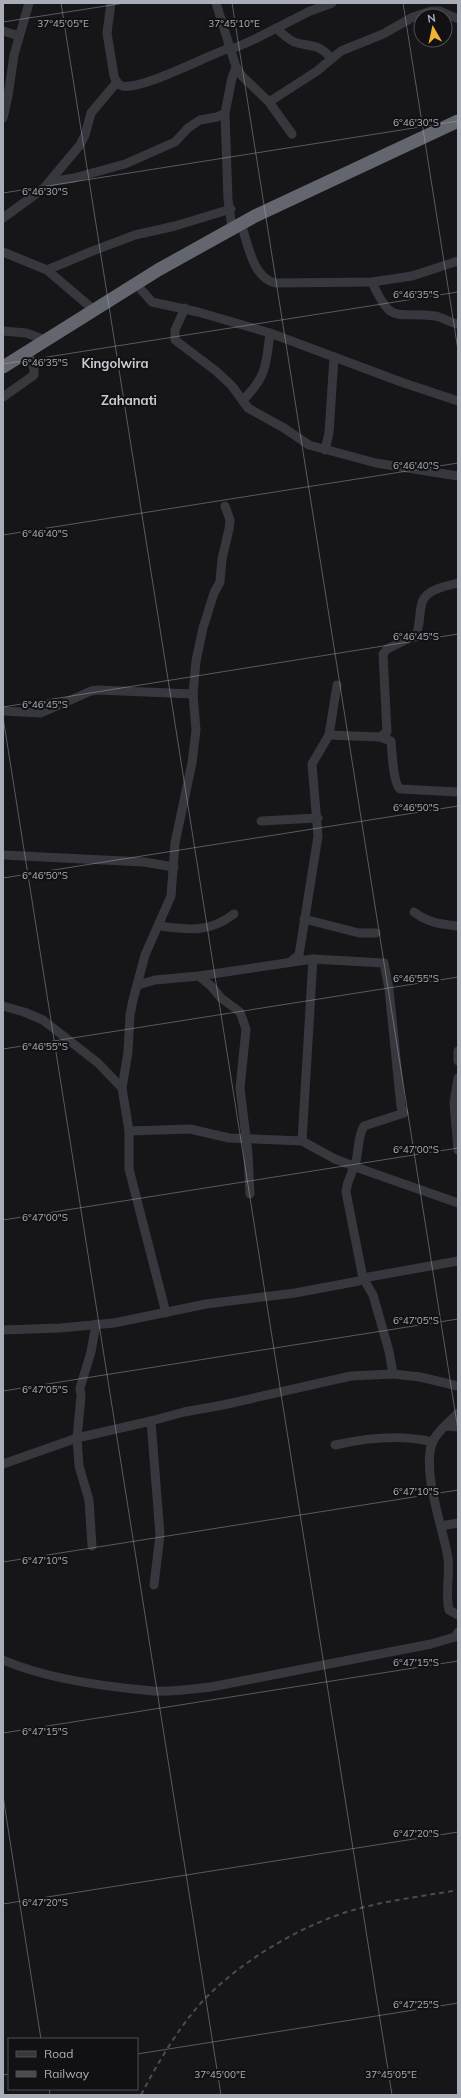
<svg xmlns="http://www.w3.org/2000/svg" width="461" height="2098" font-family="Mulish,sans-serif">
<style>
.lines{fill:none;stroke-linecap:round;stroke-linejoin:round}
.minor{stroke:#37383d;stroke-width:9}
.highway{stroke:#63666e;stroke-width:13}
.rail{stroke:#4a4c52;stroke-width:2;stroke-dasharray:5 4;stroke-linecap:butt}
.ticks{fill:none;stroke:#a8adb8;stroke-width:1;stroke-opacity:0.45}
.labels{text-anchor:middle;stroke-width:4;stroke-linejoin:round;paint-order:stroke}
.quarter-label{font-size:13px;font-weight:bold;fill:#c9ccd4;stroke:#111113}
.ticks-label{font-size:10px;text-anchor:middle;fill:#a8adb8;stroke:#111113;stroke-width:4;stroke-linejoin:round;paint-order:stroke}
</style>
<rect width="100%" height="100%" fill="#161618"/>
<g class="lines">
<g class="minor">
<path d="M 111,3 L 107,33 L 114,76 C 116,81 117,84 122,86 C 140,91 208,55 230,48"/>
<path d="M 216,3 L 236,67 L 242,76 L 269,102 L 292,134"/>
<path d="M 276,28 C 283,34 289,41 297,43 C 314,47 318,44 331,58"/>
<path d="M 3,31 L 19,36"/>
<path d="M 230,50 L 255,39 L 308,12 L 332,3"/>
<path d="M 269,102 L 317,71 L 341,51 L 383,34 L 413,17 L 431,11 L 440,11 L 458,19"/>
<path d="M 225,113 L 228,199 L 232,228"/>
<path d="M 3,118 L 8,96 L 14,55 L 29,3"/>
<path d="M 49,182 L 80,145 L 85,135 L 91,113 L 117,82"/>
<path d="M 3,218 L 44,188 L 49,182 L 74,178 L 125,164 L 175,142 L 188,128 L 200,120 L 217,117 L 225,113 L 232,78 L 236,67"/>
<path d="M 241,224 C 248,243 252,277 275,283 L 372,282 L 412,276 L 458,261"/>
<path d="M 3,252 L 47,270 L 94,310"/>
<path d="M 47,270 L 90,252 L 135,235 L 175,226 L 231,209"/>
<path d="M 372,282 C 392,326 394,311 435,316 C 443,317 450,323 458,324"/>
<path d="M 137,285 L 152,302 L 198,312 L 270,333 L 401,382 L 458,401"/>
<path d="M 185,308 L 175,330 L 175,340 L 216,371 L 232,386 L 248,408 L 284,428 L 309,445 L 376,463 L 458,476"/>
<path d="M 3,331 L 26,333 L 46,340"/>
<path d="M 3,397 L 34,375 L 34,369 L 28,352"/>
<path d="M 243,400 C 267,376 266,365 270,333"/>
<path d="M 325,450 L 329,433 L 334,357"/>
<path d="M 3,711 L 41,713 L 91,691 L 98,690 L 193,694"/>
<path d="M 329,735 L 380,737 L 391,741 C 392,751 393,783 400,789 L 458,792"/>
<path d="M 380,737 L 387,732 L 383,654 L 387,649 L 416,635 C 420,625 419,618 421,607 C 423,589 444,587 458,583"/>
<path d="M 261,821 L 318,818"/>
<path d="M 3,855 L 144,862 L 174,867"/>
<path d="M 414,912 C 428,923 441,924 458,926"/>
<path d="M 304,919 L 359,933 L 376,933"/>
<path d="M 160,926 C 189,930 209,933 234,914"/>
<path d="M 290,962 L 299,955 L 318,836 L 312,764 L 329,735 L 337,685"/>
<path d="M 199,976 L 211,986 L 221,998 L 240,1012 L 246,1029 L 240,1088 L 248,1154 L 250,1194"/>
<path d="M 138,985 L 155,980 L 199,976 L 313,959 L 384,963 L 389,989 L 401,1107 L 404,1113 L 364,1126 C 357,1137 359,1153 355,1165 C 351,1175 347,1181 346,1192 L 363,1278 L 373,1295 L 389,1351 L 393,1374"/>
<path d="M 3,1006 L 24,1012 L 43,1020 L 98,1063 L 122,1088"/>
<path d="M 458,1051 L 458,1061"/>
<path d="M 458,1078 L 454,1103 L 458,1150"/>
<path d="M 129,1131 L 190,1129 L 229,1138 L 302,1141 L 335,1159 L 364,1170 L 458,1203"/>
<path d="M 302,1141 L 313,959"/>
<path d="M 166,1313 L 129,1169 L 129,1131 L 122,1088 L 128,1052 L 130,1015 L 133,1000 L 145,955 L 171,896 L 175,843 L 192,763 L 196,730 L 193,694 L 196,661 L 203,628 L 214,593 L 220,582 L 222,559 L 229,529 L 230,520 L 225,506"/>
<path d="M 3,1330 L 60,1328 L 114,1323 L 206,1304 L 295,1293 L 359,1281 L 363,1278 L 458,1261"/>
<path d="M 458,1413 C 450,1422 436,1432 432,1443 C 422,1474 443,1527 448,1558 C 450,1576 445,1593 449,1610 L 458,1615"/>
<path d="M 151,1421 L 160,1535 L 154,1585"/>
<path d="M 446,1426 L 458,1427"/>
<path d="M 335,1445 C 366,1438 401,1434 433,1442"/>
<path d="M 3,1464 L 77,1438 L 151,1421 L 184,1412 L 223,1405 L 351,1376 L 393,1374 L 420,1377 L 458,1386"/>
<path d="M 441,1526 L 458,1523"/>
<path d="M 92,1546 L 89,1500 L 79,1466 L 77,1438 L 81,1396 L 80,1388 L 91,1352 L 96,1324"/>
<path d="M 3,1660 C 44,1678 108,1687 153,1691 C 172,1692 192,1689 211,1687 L 431,1644 L 455,1637 L 458,1632"/>
</g>
<path class="highway" d="M 3,367 L 158,270 L 255,216 L 458,121"/>
<path class="rail" d="M 141,2095 C 156,2066 173,2037 194,2011 C 231,1966 301,1924 357,1909 C 390,1900 424,1896 458,1890"/>
</g>
<path class="ticks" d="M 61,3 L 392,2095M 232,3 L 458,1430M 403,3 L 458,350M 3,22 L 125,3M 3,193 L 458,121M 3,364 L 458,292M 3,535 L 458,463M 3,707 L 458,634M 3,717 L 221,2095M 3,878 L 458,806M 3,1049 L 458,977M 3,1220 L 458,1148M 3,1391 L 458,1319M 3,1562 L 458,1490M 3,1733 L 458,1661M 3,1796 L 41,2039M 3,1904 L 458,1832M 137,2054 L 458,2003M 3,2075 L 9,2074M 49,2089 L 50,2095"/>
<g class="labels">
<g class="quarter-label">
<text x="115" y="368">Kingolwira</text>
<text x="129" y="405">Zahanati</text>
</g>
</g>
<g class="ticks-label">
<text x="63" y="27">37°45'05"E</text>
<text x="234" y="27">37°45'10"E</text>
<text x="416" y="126">6°46'30"S</text>
<text x="45" y="195">6°46'30"S</text>
<text x="416" y="298">6°46'35"S</text>
<text x="45" y="366">6°46'35"S</text>
<text x="416" y="469">6°46'40"S</text>
<text x="45" y="537">6°46'40"S</text>
<text x="416" y="640">6°46'45"S</text>
<text x="45" y="708">6°46'45"S</text>
<text x="416" y="811">6°46'50"S</text>
<text x="45" y="879">6°46'50"S</text>
<text x="416" y="982">6°46'55"S</text>
<text x="45" y="1050">6°46'55"S</text>
<text x="416" y="1153">6°47'00"S</text>
<text x="45" y="1221">6°47'00"S</text>
<text x="416" y="1324">6°47'05"S</text>
<text x="45" y="1393">6°47'05"S</text>
<text x="416" y="1495">6°47'10"S</text>
<text x="45" y="1564">6°47'10"S</text>
<text x="416" y="1666">6°47'15"S</text>
<text x="45" y="1735">6°47'15"S</text>
<text x="416" y="1837">6°47'20"S</text>
<text x="45" y="1906">6°47'20"S</text>
<text x="416" y="2008">6°47'25"S</text>
<text x="220" y="2078">37°45'00"E</text>
<text x="391" y="2078">37°45'05"E</text>
</g>
<rect width="461" height="2098" fill="none" stroke="#a8adb8" stroke-width="8"/>
<rect x="8" y="2038" width="130" height="52" fill="#111113" stroke="#4d4f55"/>
<rect x="16" y="2051" width="20" height="6" fill="#37383d" stroke="#4d4f55"/>
<text x="44" y="2058" font-size="12" fill="#a8adb8">Road</text>
<rect x="16" y="2071" width="20" height="6" fill="#4a4c52" stroke="#4d4f55"/>
<text x="44" y="2078" font-size="12" fill="#a8adb8">Railway</text>
<g transform="translate(433 28) rotate(351)"><circle r="19" fill="#111113" stroke="#4d4f55"/>
<path d="M0-3L7 15L0 10L-7 15Z" fill="#f2b134"/>
<text y="-6" font-size="11" font-weight="bold" text-anchor="middle" fill="#a8adb8">N</text>
</g>
</svg>
